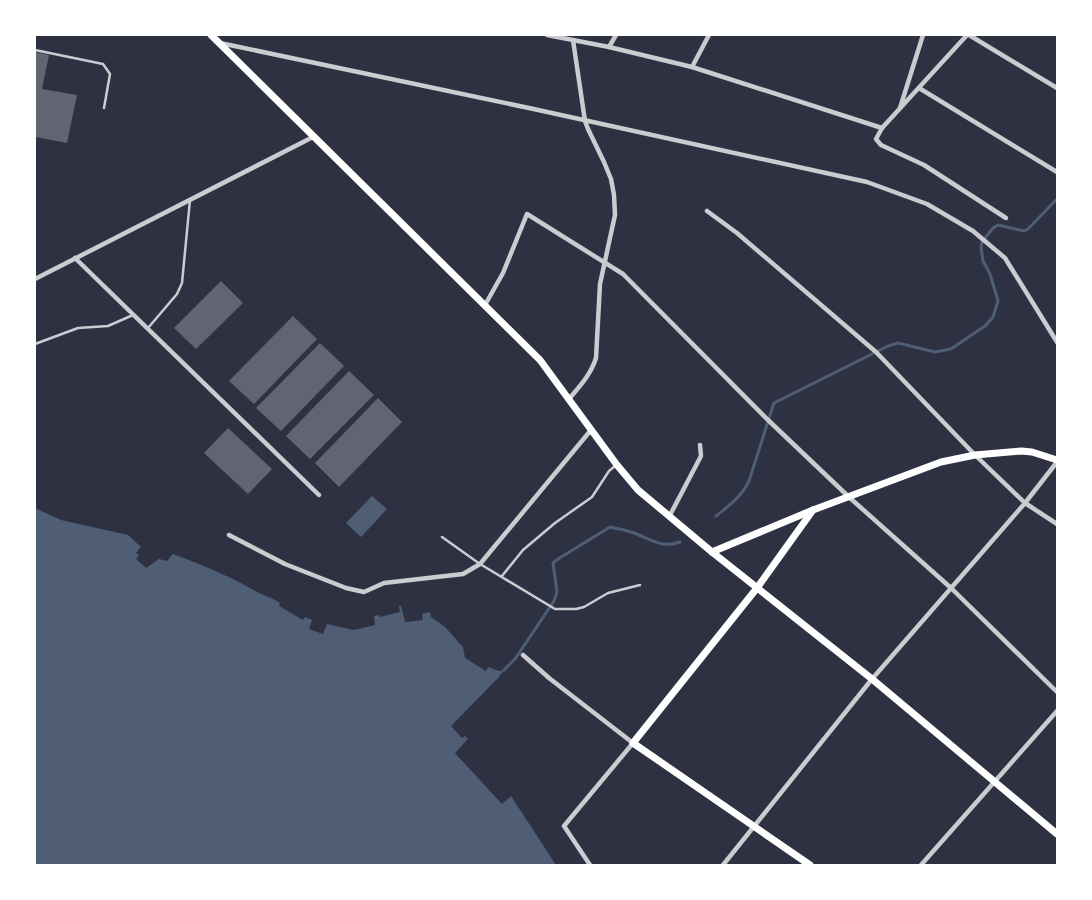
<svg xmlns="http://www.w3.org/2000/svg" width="1092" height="900" font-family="'IBM Plex Serif',serif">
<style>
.water{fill:#4f5d75}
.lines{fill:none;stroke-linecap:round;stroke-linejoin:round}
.stream{stroke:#4f5d75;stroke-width:3}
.building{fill:#626471}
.service{stroke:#caccd0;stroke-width:2.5}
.minor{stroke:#caccd0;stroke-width:4.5}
.primary{stroke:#fff;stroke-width:7}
</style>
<rect width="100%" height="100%" fill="#2d3142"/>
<g class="water">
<path d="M 372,496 L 387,509 L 361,537 L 346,523 Z"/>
<path d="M 35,508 L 61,520 L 128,535 L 141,547 L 136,553 L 139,555 L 136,559 L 146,568 L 159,559 L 167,561 L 173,554 C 200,564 227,575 252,589 C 261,595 271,597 280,603 L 279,606 L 303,620 L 305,617 L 312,620 L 309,629 L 323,634 L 327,624 L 354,630 L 375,625 L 374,616 L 379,615 L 380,617 L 400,612 L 399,606 L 401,606 L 405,622 L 423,620 L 422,614 L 430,612 L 431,617 L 445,627 L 463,647 L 465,658 L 486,671 L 488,667 L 499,671 L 504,670 L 498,678 L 451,726 L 462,738 L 465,736 L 468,739 L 455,753 L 502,804 L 511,796 L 556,865 L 35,865 Z"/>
</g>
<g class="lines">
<g class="stream">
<path d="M 716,516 C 730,505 741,497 749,481 L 774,403 L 888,346 L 898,343 L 935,352 L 951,349 L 985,326 L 993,317 L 998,301 L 990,274 L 983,261 L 981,247 L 982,242 L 993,228 L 998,225 L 1024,231 L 1028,229 L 1057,199"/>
<path d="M 504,670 L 515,659 L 554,601 L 557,592 L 553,563 L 558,559 L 610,527 C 618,529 626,530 634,533 C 650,539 662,549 680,542"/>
</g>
</g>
<g class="building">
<path d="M 35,52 L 49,55 L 42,89 L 77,95 L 67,143 L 35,137 Z"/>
<path d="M 221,281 L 243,303 L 196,349 L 174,328 Z"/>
<path d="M 293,316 L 317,339 L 254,404 L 229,381 Z"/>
<path d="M 320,343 L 344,366 L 281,431 L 256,408 Z"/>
<path d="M 349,371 L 374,395 L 310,459 L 286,436 Z"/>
<path d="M 378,398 L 402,422 L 339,487 L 315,463 Z"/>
<path d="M 228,428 L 272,469 L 248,494 L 204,453 Z"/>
</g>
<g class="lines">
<g class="service">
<path d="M 35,50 L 103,64 L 110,74 L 104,108"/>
<path d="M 148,328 L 177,294 L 182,283 L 190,200"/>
<path d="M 35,344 L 78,328 L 108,326 L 133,315"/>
<path d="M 442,537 L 480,564 L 555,609 L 576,609 L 584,607 L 608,593 L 640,585"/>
<path d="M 502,576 L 523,550 L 555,523 L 592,497 L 609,471 L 615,466"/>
</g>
<g class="minor">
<path d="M 547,35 L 609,47 L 692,67 L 882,128"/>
<path d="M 967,35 L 882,128 L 876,139 L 881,145 L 924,165 L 1006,218"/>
<path d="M 969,35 L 1057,88"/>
<path d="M 220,43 L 529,108 L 867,182 L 927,204 L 973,231 L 1005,258 L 1057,342"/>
<path d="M 609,47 L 616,35"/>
<path d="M 692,67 L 709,35"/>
<path d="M 919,88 L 1057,172"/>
<path d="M 900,108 L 923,35"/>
<path d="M 707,211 L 737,233 L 876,352 L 975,455 L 1025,503 L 1057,524"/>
<path d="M 75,258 L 319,495"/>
<path d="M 35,279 L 313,137"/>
<path d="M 485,305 L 503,273 L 527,214 L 623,274 L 768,420 L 850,498 L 951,588 L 1057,692"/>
<path d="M 569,399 C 580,386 591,374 596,358 L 600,284 L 615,215 L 614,195 L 611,179 L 604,162 L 588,129 L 585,121 L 573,40"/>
<path d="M 669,517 L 701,456 L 700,445"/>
<path d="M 229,535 L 285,564 L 346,588 L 364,592 L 384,583 L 463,574 L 480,564 L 591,430"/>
<path d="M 523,655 L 549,678 L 633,743 L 564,826 L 590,865"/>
<path d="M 723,865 L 872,679 L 1025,503 L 1057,462"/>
<path d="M 921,865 L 1057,711"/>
</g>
<g class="primary">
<path d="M 211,35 L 540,360 L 617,465 L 638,490 L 712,552 L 872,679 L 1057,834"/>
<path d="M 712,552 L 813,510 L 941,462 L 975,455 L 1021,451 L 1032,452 L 1057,460"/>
<path d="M 810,865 L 633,743 L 757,588 L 813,510"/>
</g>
</g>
<rect width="1092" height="900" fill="none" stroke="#ffffff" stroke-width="72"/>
</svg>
